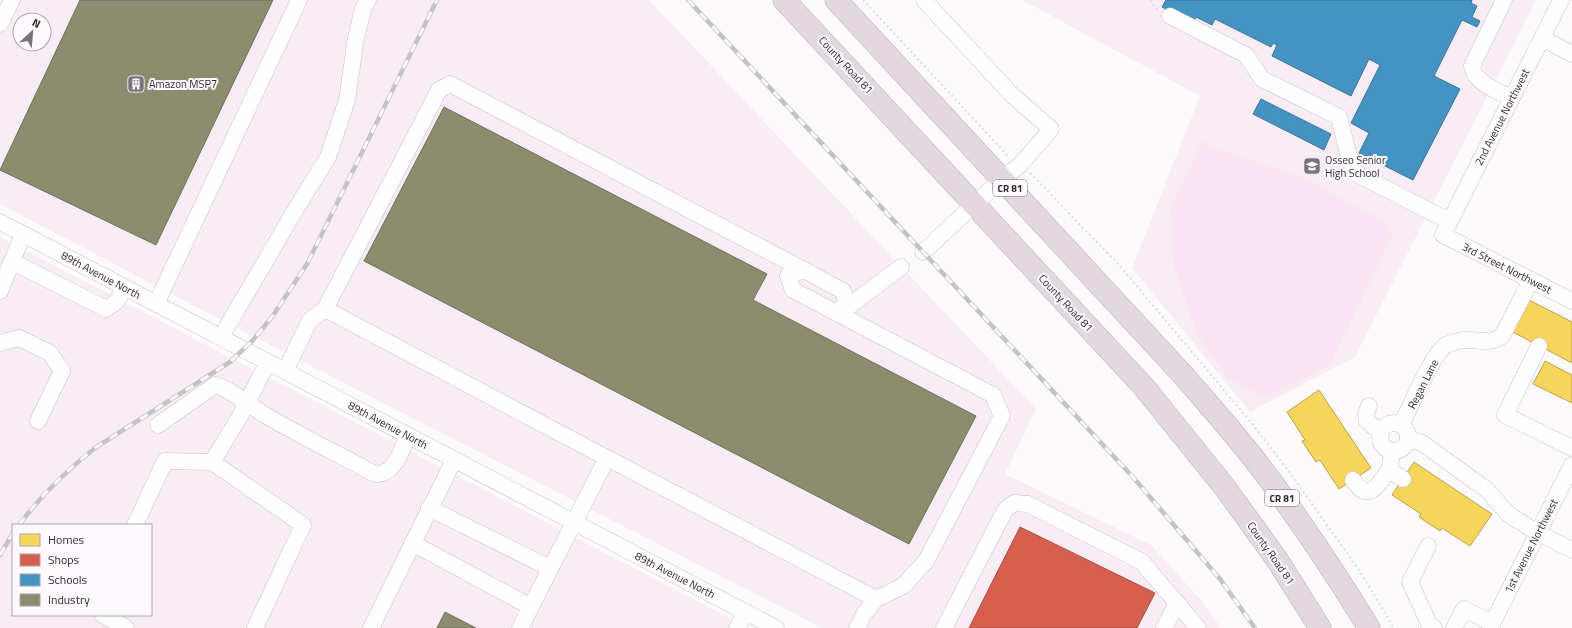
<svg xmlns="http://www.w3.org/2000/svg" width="1572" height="628" font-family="'Titillium Web',sans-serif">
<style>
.built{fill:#f9edf5;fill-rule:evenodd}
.green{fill:#fbe5f2}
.homes{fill:#f6d55c;stroke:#bba14e}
.shops{fill:#d6604d;stroke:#a55044}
.schools{fill:#4393c3;stroke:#3e7397}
.industry{fill:#8c8c6e;stroke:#716e5b}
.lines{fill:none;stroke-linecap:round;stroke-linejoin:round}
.minor-casing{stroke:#c5bfc3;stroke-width:17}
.highway-casing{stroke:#b9acb5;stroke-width:23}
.path{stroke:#dfdedf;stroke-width:2;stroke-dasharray:2 3;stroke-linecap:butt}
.minor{stroke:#fffeff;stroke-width:16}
.highway{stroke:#e4d8e0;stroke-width:22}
.rail-casing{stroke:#c4c3c4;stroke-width:4.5}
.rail{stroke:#fef9fc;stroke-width:3;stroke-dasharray:9;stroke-linecap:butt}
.labels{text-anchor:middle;stroke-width:4;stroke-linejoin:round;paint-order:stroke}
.shield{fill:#fef9fc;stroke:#6f676c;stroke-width:1}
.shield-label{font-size:10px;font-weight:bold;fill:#32292f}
.street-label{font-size:11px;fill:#32292f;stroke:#fef9fc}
.poi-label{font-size:11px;fill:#32292f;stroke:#fef9fc;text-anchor:start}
</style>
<rect width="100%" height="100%" fill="#fdfafc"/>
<g class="built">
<path d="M 0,0 L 649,0 L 1036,409 L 1005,474 L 1151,545 L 1200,599 L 1221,628 L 822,628 L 198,308 L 0,204 ZM 20,20 L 44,20 L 44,44 L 20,44 Z"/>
<path d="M 1022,0 L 1536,0 L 1355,357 L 1250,412 L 1132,268 L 1200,96 Z"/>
<path d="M 0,237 L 749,628 L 0,628 ZM 13,525 L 151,525 L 151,615 L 13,615 Z"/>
</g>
<path class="green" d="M 1202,141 L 1233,155 L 1300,176 L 1387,222 L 1392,237 L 1330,365 L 1268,399 L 1228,379 L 1197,334 L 1173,264 L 1171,208 Z"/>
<g class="homes">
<path d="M 1525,298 L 1572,322 L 1572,363 L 1509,330 Z"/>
<path d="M 1545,361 L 1572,375 L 1572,403 L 1533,384 Z"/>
<path d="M 1319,390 L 1371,468 L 1339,489 L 1320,460 L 1316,462 L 1302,441 L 1305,440 L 1287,412 Z"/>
<path d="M 1414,462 L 1492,514 L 1470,546 L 1442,528 L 1440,531 L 1419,517 L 1421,514 L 1392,495 Z"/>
</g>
<path class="shops" d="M 1020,527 L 1155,593 L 1137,628 L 969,628 Z"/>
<g class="schools">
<path d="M 1166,0 L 1472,0 L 1471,3 L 1477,6 L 1472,17 L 1480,21 L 1477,27 L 1462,20 L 1434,76 L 1460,89 L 1413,180 L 1359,153 L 1369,133 L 1351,123 L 1380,65 L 1369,59 L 1351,96 L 1272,56 L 1277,45 L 1273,43 L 1271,47 L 1215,19 L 1212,25 L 1196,17 L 1193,23 L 1162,7 Z"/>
<path d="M 1261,99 L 1331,134 L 1324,150 L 1253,114 Z"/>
</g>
<g class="industry">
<path d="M 80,0 L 273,0 L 156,245 L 0,170 Z"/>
<path d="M 444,107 L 767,274 L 753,300 L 976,416 L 909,544 L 364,261 Z"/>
<path d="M 445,612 L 476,628 L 437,628 Z"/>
</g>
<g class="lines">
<defs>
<g id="minor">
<path d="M 1504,0 L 1472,66 C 1474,83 1498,91 1511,98"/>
<path d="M 1561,0 L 1443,235 L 1572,301"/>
<path d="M 1170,16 L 1246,55 L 1262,79 L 1339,117 L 1353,172 L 1449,221"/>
<path d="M 0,24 L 12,0"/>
<path d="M 1542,38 L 1572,54"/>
<path d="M 0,222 L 776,628"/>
<path d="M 923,252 L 1002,179 L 1020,165 L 1051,129 L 1011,94 L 924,0"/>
<path d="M 13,262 L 106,309 L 116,302 L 125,288"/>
<path d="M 0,291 L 23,234"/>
<path d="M 156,304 L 299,0"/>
<path d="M 848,307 L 843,291 L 804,270 L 788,276 L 793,290 L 833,311 L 848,307 L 901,267"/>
<path d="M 325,309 L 439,90 L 450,84 L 804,270"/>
<path d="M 833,311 L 993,395 L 1002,416 L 926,561 L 903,586 L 876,599 L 864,614 L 857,628"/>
<path d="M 221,337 L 297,207 L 328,157 L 347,100 L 356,38 L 363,9 L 368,0"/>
<path d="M 0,343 L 19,338 L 50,353 L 62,371 L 38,421"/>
<path d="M 1539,346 L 1505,415 L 1572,448"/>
<path d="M 285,371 L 310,320 L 325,309 L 607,458"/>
<path d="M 1369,406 L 1366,414 L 1367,421 L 1374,427 L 1382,430"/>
<circle cx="1394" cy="437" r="14"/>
<path d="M 158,425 L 215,385 C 231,389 250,406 265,415 C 301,436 338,454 375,474 C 395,475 401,451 408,436"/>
<path d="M 1401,425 C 1410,408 1432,354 1446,345 C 1449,344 1454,342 1458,341 C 1473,337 1488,346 1502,336 L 1531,280"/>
<path d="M 1408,439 L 1422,443 L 1487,490 L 1508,514 L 1538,533 L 1572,550"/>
<path d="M 212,462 L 239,418 L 268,362"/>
<path d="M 1389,470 L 1403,479"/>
<path d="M 1353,480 C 1365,498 1373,493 1383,478 C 1385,475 1388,472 1389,470 C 1391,464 1391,457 1392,451"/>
<path d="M 429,508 L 550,568"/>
<path d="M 135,525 L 165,461 L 212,462 L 303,525 L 255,628"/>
<path d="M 412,543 L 531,607"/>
<path d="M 1428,546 L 1410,582 L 1429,624 L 1434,628"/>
<path d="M 103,615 L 126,628"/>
<path d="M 371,628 L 454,460"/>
<path d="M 520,628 L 607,458 L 876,599"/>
<path d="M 737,628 L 746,612"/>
<path d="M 944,628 L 1005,510 L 1014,503 L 1028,504 L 1142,562 L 1198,628"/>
<path d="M 1164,628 L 1177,603"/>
<path d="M 1454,628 L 1464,609 L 1492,623"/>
<path d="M 1490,628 L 1572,465"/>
</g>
<g id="highway">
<path d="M 784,0 L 1144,387 L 1226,489 L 1278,561 L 1320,628"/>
<path d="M 836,0 L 1184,376 C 1214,411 1246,446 1273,484 C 1307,531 1339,579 1369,628"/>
</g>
</defs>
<use href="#minor" class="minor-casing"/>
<use href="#highway" class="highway-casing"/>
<g class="path">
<path d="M 863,0 L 1008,156"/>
<path d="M 1151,0 L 1152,4 L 1158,10"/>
<path d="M 1030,173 L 1120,266 L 1254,426 L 1290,473 L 1359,570 L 1394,628"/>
</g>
<use href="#minor" class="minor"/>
<use href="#highway" class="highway"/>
<defs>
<g id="rail">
<path d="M 688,0 L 1132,476 L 1220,579 L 1255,628"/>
<path d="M 19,525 C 41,495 66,471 95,448 L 230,362 L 253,340 L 272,317 L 307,264 L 437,0"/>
<path d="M 0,555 L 13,533"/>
</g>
</defs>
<use href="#rail" class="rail-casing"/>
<use href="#rail" class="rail"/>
</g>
<defs>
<symbol id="building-square" viewBox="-11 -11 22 22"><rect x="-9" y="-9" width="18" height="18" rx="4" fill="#797277" stroke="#fef9fc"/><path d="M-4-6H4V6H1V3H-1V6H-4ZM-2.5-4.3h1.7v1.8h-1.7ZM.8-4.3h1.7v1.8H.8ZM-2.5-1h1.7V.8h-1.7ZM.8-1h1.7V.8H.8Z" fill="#fff"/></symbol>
<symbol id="school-square" viewBox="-11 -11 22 22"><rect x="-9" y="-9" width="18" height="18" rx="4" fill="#797277" stroke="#fef9fc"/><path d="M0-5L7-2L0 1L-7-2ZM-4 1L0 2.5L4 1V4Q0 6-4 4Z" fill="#fff"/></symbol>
</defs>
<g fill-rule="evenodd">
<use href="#building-square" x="126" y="74" width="20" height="20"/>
<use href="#school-square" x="1302" y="156" width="20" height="20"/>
</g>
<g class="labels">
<g class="shield">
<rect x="993" y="180" width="34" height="16" rx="3"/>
<rect x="1265" y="490" width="34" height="16" rx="3"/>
</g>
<g class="shield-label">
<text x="1010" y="192">CR 81</text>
<text x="1282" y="502">CR 81</text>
</g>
<g class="street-label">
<text transform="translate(846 65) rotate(47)" y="4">County Road 81</text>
<text transform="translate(1502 117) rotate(-63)" y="4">2nd Avenue Northwest</text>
<text transform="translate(1507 268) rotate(27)" y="4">3rd Street Northwest</text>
<text transform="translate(101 275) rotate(28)" y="4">89th Avenue North</text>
<text transform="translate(1066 303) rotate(47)" y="4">County Road 81</text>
<text transform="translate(1423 384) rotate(-63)" y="4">Regan Lane</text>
<text transform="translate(388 425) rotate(28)" y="4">89th Avenue North</text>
<text transform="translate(1531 546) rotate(-63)" y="4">1st Avenue Northwest</text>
<text transform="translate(1271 553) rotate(55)" y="4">County Road 81</text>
<text transform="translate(675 575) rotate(27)" y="4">89th Avenue North</text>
</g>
<g class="poi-label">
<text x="149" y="88">Amazon MSP7</text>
<text x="1325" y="164">Osseo Senior<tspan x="1325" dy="13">High School</tspan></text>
</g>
</g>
<rect x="12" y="524" width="140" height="92" fill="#fef9fc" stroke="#aca6aa"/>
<rect x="20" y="534" width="20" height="12" fill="#f6d55c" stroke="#aca6aa"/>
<text x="48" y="544" font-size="12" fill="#32292f">Homes</text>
<rect x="20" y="554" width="20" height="12" fill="#d6604d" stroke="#aca6aa"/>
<text x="48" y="564" font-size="12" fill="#32292f">Shops</text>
<rect x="20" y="574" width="20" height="12" fill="#4393c3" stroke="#aca6aa"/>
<text x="48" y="584" font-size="12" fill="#32292f">Schools</text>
<rect x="20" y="594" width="20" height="12" fill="#8c8c6e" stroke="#aca6aa"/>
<text x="48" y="604" font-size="12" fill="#32292f">Industry</text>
<g transform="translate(32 32) rotate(26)"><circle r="19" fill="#fef9fc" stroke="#aca6aa"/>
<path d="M0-3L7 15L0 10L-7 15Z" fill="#797277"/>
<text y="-6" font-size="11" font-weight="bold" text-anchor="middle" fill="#32292f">N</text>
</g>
</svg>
